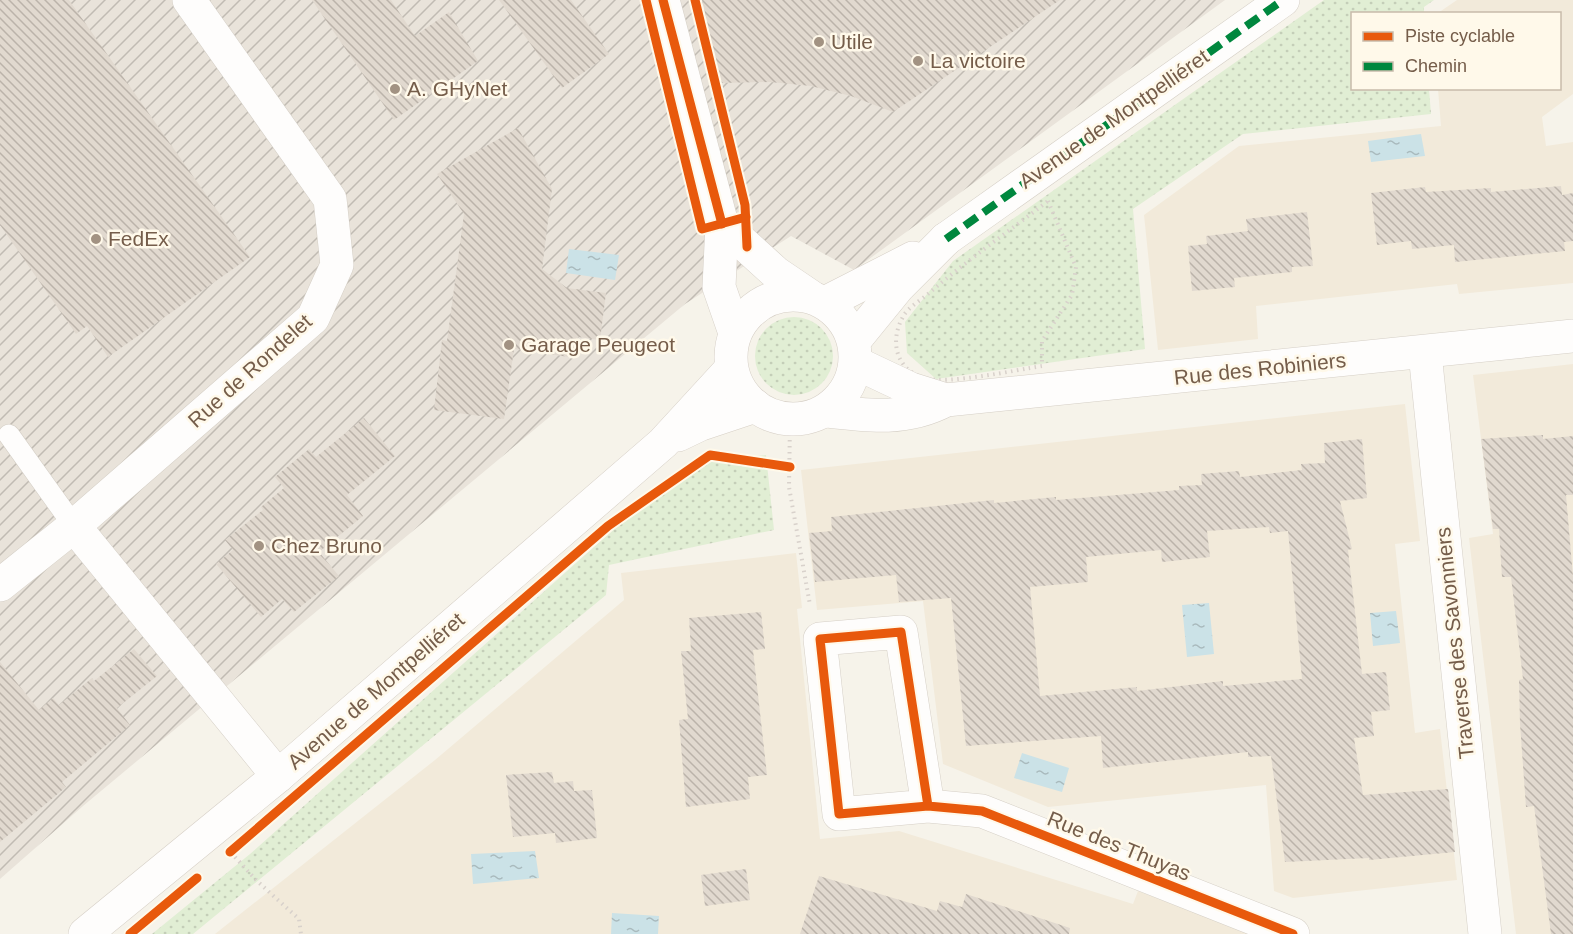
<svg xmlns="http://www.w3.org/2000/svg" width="1573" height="934" font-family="Helvetica,sans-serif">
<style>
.residential{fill:#f2eada}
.industrial{fill:url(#industrial-furrows)}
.grass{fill:url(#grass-dots)}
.water{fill:url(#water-ripples)}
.building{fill:url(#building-back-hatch);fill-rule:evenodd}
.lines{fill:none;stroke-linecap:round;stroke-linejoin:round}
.lane-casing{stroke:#d5cfc6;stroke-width:22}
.street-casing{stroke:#d5cfc6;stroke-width:34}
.secondary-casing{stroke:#d6cfc6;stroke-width:34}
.path{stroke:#d8d1cb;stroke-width:4;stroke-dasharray:1.5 4.5;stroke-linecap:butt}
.lane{stroke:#fefdfc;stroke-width:21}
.street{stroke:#fefdfc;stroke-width:33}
.secondary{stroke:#fefdfc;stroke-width:33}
.quiet{stroke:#00873e;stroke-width:8;stroke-dasharray:15 8;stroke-linecap:butt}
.cycleway-casing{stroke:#fff9ea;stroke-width:13}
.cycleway{stroke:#e8590c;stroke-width:9}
.poi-dot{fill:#a29282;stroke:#fff9ea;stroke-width:2}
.labels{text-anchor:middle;stroke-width:5;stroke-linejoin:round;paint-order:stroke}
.poi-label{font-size:21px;fill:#755d4a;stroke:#fff9ea;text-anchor:start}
.street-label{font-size:21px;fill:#755d4a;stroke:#fff9ea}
</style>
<defs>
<pattern id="industrial-furrows" width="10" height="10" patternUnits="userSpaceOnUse" patternTransform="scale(1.5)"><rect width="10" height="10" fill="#e9e3da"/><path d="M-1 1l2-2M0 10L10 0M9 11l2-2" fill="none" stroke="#c1bbb3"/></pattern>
<pattern id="grass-dots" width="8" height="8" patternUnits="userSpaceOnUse" patternTransform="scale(1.5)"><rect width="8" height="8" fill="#e1eed4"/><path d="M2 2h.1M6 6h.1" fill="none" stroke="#c4ceb8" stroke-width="1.8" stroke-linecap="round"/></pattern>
<pattern id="water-ripples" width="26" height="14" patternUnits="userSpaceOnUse" patternTransform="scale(1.5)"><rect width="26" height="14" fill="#cbe2e7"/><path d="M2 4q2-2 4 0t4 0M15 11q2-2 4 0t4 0" fill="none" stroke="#a9babd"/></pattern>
<pattern id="building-back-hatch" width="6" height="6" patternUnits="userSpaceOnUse" patternTransform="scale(1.5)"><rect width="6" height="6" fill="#e1d9cf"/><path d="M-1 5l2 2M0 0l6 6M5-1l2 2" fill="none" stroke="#bbb3aa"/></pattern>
</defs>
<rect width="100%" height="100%" fill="#f6f3ea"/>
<g class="residential">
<path d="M 1457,0 L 1573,0 L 1573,94 L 1542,117 L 1546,146 L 1573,142 L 1573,283 L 1459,294 L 1457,284 L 1256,306 L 1258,339 L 1158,350 L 1144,215 L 1239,146 L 1441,126 L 1438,89 L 1560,88 L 1560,14 L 1438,13 Z"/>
<path d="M 1573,364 L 1573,934 L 1516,934 L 1469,538 L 1493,534 L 1473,375 Z"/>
<path d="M 1405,404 L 1420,541 L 1395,544 L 1415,733 L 1440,729 L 1457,880 L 1293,898 L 1274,891 L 1266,785 L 1048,807 L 943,764 L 923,601 L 817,610 L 801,470 Z"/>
<path d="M 796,553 L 802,608 L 797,609 L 820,839 L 899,831 L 1133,904 L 1138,891 L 1250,934 L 215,934 L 435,760 L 624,600 L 621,573 Z"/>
</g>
<path class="industrial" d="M 0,0 L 1225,0 L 854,270 L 791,236 L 685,304 L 83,806 L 0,879 Z"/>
<g class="grass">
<path d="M 1324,0 L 1434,0 L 1424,7 L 1424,13 L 1352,14 L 1352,88 L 1429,89 L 1431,114 L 1243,134 L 1133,209 L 1145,349 L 936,379 L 907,353 L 905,322 L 953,261 Z"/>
<circle cx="794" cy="356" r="39"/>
<path d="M 766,455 L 774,530 L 609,565 L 606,595 L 193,934 L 152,934 L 250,854 L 688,463 Z"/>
</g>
<g class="water">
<path d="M 1421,134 L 1425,156 L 1371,162 L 1368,141 Z"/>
<path d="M 569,249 L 619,255 L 615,280 L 566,273 Z"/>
<path d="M 1209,603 L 1214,654 L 1187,657 L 1182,605 Z"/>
<path d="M 1396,611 L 1400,643 L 1373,646 L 1370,613 Z"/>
<path d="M 1022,753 L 1069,768 L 1062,792 L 1014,778 Z"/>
<path d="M 535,851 L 539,878 L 473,884 L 471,854 Z"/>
<path d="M 612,913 L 659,916 L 658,934 L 611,934 Z"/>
</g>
<g class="building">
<path d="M 0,0 L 69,0 L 250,257 L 108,357 L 87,326 L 76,334 L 0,225 Z"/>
<path d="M 312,0 L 391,0 L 415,36 L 449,12 L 478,61 L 394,120 Z"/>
<path d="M 499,0 L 571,0 L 609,54 L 562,88 Z"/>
<path d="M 702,0 L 1060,0 L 893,112 L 851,96 L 811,86 L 770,82 L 721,83 Z"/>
<path d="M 518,128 L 552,189 L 542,269 L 567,288 L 606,293 L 600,340 L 578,337 L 576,358 L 514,349 L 504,419 L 434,410 L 442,340 L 447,341 L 464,214 L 437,174 Z"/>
<path d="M 1561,186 L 1562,195 L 1573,193 L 1573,241 L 1564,242 L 1565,251 L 1455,262 L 1454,245 L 1412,249 L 1411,241 L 1377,245 L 1371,193 L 1425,187 L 1426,192 L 1491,188 L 1491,192 Z"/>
<path d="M 1307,212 L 1313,266 L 1292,267 L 1292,272 L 1234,278 L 1235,287 L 1192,291 L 1188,246 L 1207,244 L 1206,236 L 1248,231 L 1246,219 Z"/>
<path d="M 364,418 L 395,456 L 347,495 L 363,516 L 319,552 L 339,576 L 294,612 L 282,599 L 261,617 L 216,564 L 233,550 L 225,540 L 263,510 L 261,507 L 284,488 L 275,477 L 309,449 L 316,457 Z"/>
<path d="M 1543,435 L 1543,439 L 1573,436 L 1573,495 L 1566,495 L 1573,577 L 1573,934 L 1551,934 L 1534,806 L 1526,807 L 1520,724 L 1519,680 L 1523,679 L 1511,577 L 1502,577 L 1499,529 L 1493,529 L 1481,439 Z"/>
<path d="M 1362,439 L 1367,498 L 1340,501 L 1352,549 L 1348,550 L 1362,674 L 1386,672 L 1390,710 L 1371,712 L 1374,736 L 1354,738 L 1363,795 L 1448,789 L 1455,852 L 1369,860 L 1369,858 L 1285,862 L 1271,756 L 1248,757 L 1248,752 L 1103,768 L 1101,736 L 966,746 L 951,598 L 899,602 L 896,575 L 815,582 L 809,533 L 832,531 L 831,517 L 994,500 L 994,503 L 1056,497 L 1056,500 L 1179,490 L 1179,486 L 1202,485 L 1201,474 L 1239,471 L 1240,477 L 1302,470 L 1301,464 L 1325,463 L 1324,443 ZM 1269,527 L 1270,533 L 1288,531 L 1302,679 L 1223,686 L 1223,681 L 1137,691 L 1137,687 L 1040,696 L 1030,587 L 1088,582 L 1086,557 L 1161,550 L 1162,562 L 1210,557 L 1207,531 Z"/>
<path d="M 761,612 L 765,649 L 753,650 L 767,775 L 748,777 L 750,799 L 686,807 L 679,720 L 688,719 L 681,651 L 691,651 L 689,618 Z"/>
<path d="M 134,649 L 157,676 L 117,708 L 130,725 L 62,782 L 66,787 L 0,842 L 0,662 L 39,710 L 53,698 L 59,705 L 92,678 L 94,681 Z"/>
<path d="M 552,772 L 554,783 L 573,781 L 574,791 L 592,790 L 597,838 L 556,843 L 555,833 L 513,837 L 506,775 Z"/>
<path d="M 746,869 L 750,900 L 705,906 L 701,875 Z"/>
<path d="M 819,876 L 937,911 L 940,901 L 962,907 L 966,894 L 1070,928 L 1069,934 L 800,934 Z"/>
</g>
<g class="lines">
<defs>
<path id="lane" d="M 9,435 L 74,526"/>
<g id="street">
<path d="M 663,0 L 722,224 L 719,287 L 735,333"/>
<path d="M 722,224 L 776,273 L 810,296"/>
<path d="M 946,239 L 1283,0"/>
<path d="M 1425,353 L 1485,934"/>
<path d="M 856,363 L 911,389 L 946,400"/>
<path d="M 826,411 C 868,416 907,421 946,400 L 1573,336"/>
<path d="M 74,526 L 278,776"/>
<path d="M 0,585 L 74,526 L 313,318 L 337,265 L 330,199 L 189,0"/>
<path d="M 928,806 L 901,632 L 820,639 L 839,814 L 928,806 L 982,811 L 1293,934"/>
</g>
<g id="secondary">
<circle cx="793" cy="357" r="62"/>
<path d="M 825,303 L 913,258"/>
<path d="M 854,341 L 898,287 L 946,239"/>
<path d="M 678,435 L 701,424 L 755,406"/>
<path d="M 85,934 L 278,776 L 663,443 L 731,369"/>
</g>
</defs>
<use href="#lane" class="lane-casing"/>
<use href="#street" class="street-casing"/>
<use href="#secondary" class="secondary-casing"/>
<g class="path">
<path d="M 1048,201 L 1076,267 L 1072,295 L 1042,341 L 1042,366 C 1015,370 948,385 924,378 C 895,369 889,340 904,315 C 909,307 921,300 928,294 C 966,261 1008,232 1048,201 Z"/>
<path d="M 790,422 L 789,487 L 810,605"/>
<path d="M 235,857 L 257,881 L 299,919 L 301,934"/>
</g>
<use href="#lane" class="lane"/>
<use href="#street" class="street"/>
<use href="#secondary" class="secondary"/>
<path class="quiet" d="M 946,239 L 1283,0"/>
<defs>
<g id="cycleway">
<path d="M 646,0 L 702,229 L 746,217"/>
<path d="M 663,0 L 722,224"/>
<path d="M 695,0 L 745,205 L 747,247"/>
<path d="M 928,806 L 901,632 L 820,639 L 839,814 L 928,806 L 982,811 L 1293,934"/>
<path d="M 230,852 L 608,526 L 710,455 L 790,467"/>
<path d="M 130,934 L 197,878"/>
</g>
</defs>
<use href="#cycleway" class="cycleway-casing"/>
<use href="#cycleway" class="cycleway"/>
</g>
<g class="poi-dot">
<circle cx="819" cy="42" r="6"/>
<circle cx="918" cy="61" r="6"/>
<circle cx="395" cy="89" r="6"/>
<circle cx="96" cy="239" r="6"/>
<circle cx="509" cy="345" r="6"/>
<circle cx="259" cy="546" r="6"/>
</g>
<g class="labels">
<g class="poi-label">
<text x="831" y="49">Utile</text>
<text x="930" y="68">La victoire</text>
<text x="407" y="96">A. GHyNet</text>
<text x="108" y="246">FedEx</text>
<text x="521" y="352">Garage Peugeot</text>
<text x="271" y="553">Chez Bruno</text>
</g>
<g class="street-label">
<text transform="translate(1114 119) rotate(-35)" y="7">Avenue de Montpelliéret</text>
<text transform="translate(1260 369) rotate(-6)" y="7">Rue des Robiniers</text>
<text transform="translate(250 371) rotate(-42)" y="7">Rue de Rondelet</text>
<text transform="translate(1455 643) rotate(-96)" y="7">Traverse des Savonniers</text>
<text transform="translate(376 691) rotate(-41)" y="7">Avenue de Montpelliéret</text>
<text transform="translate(1119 846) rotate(22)" y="7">Rue des Thuyas</text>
</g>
</g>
<rect x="1351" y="12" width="210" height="78" fill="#fff9ea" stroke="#c8bbaa" stroke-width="1.5"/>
<rect x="1363" y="32" width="30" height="9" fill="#e8590c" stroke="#c8bbaa" stroke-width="1.5"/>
<text x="1405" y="42" font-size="18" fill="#755d4a">Piste cyclable</text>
<rect x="1363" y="62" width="30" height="9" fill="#00873e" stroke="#c8bbaa" stroke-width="1.5"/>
<text x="1405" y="72" font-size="18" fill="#755d4a">Chemin</text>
</svg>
